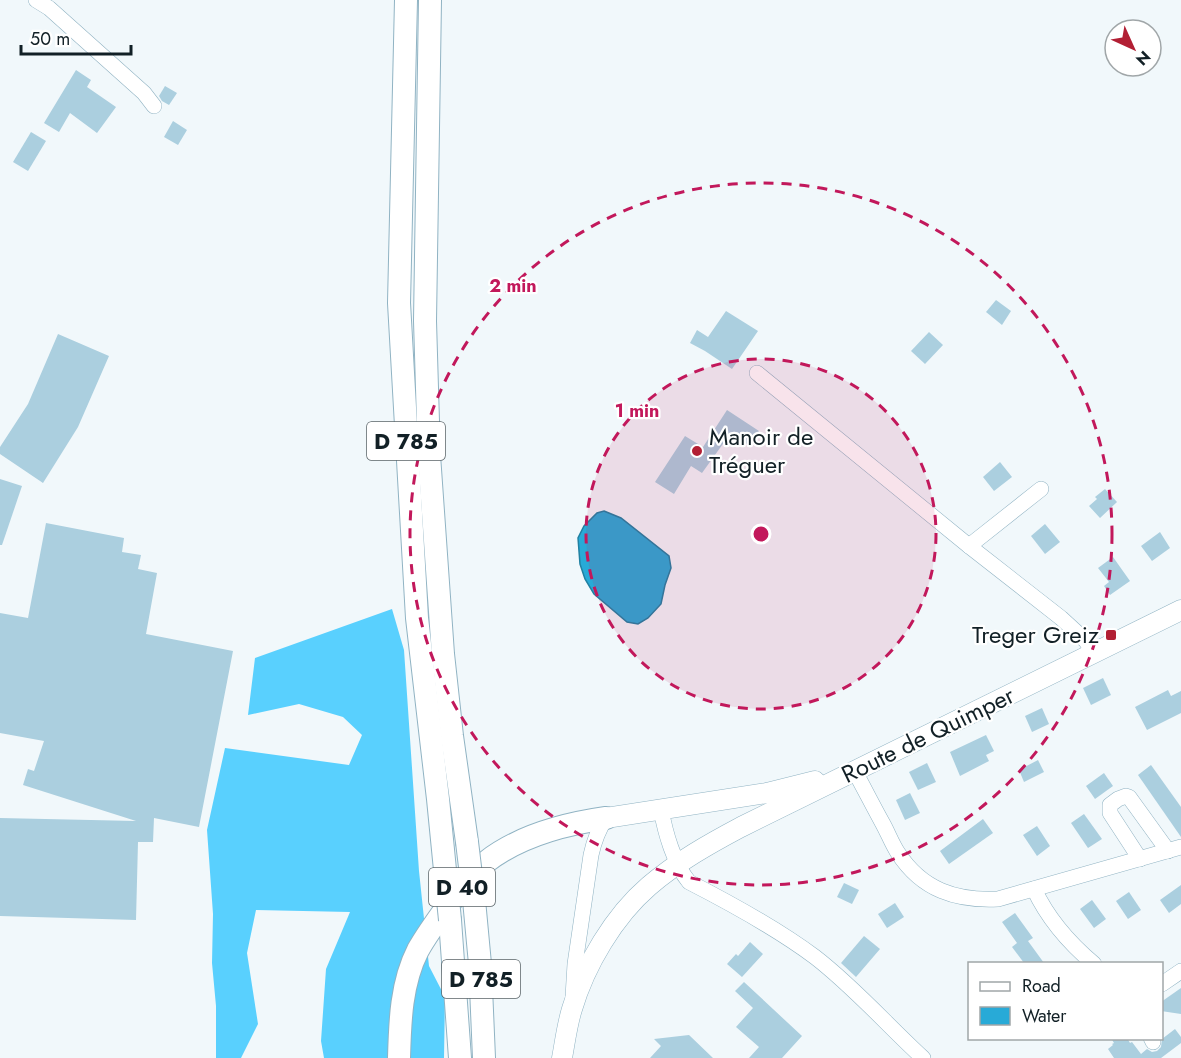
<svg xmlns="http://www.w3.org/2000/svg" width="1181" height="1058" font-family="Jost,sans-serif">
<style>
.forest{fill:#59d0fe}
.water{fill:#28aad7;stroke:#2181a2;stroke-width:1.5}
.building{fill:#abcfdf}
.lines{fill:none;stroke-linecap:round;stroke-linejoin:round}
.minor-casing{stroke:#90b3c3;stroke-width:16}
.major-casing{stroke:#90b3c3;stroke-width:21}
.highway-casing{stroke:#90b3c3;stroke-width:24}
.minor{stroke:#fff;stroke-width:15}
.major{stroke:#fff;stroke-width:20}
.highway{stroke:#fff;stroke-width:22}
.highway-bridge-casing{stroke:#90b3c3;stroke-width:24;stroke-linecap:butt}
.highway-bridge{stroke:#fff;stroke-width:22}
.ring{fill:none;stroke:#c2185b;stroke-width:3;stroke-dasharray:10 8}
.poi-dot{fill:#b21f34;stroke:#fff;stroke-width:2}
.labels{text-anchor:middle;stroke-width:4.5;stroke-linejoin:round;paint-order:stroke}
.shield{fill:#fff;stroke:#596367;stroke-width:1.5}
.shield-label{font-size:22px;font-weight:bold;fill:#122026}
.poi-label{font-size:24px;fill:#122026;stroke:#fff;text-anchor:start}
.street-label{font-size:24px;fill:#122026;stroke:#fff}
.centre{fill:#c2185b;stroke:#fff;stroke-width:3}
.ring-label{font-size:18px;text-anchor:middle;font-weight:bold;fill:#c2185b;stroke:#fff;stroke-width:4.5;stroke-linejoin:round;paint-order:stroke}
</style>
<rect width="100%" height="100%" fill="#f1f8fb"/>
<path class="forest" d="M 392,609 L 404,650 L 419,871 L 429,966 L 445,997 L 444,1058 L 324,1058 L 321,1041 L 326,969 L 350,912 L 256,910 L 247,953 L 258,1024 L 241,1058 L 216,1058 L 216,1006 L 212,963 L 213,914 L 207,830 L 225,748 L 349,765 L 362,735 L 343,717 L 299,704 L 248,715 L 255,658 Z"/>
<path class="water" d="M 604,511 L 621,518 L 669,556 L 671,568 L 665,585 L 661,604 L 648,618 L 638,624 L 627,622 L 594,594 L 585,579 L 580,564 L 578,538 L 584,526 L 597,513 Z"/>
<g class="building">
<path d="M 76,70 L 91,80 L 87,87 L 116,107 L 97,133 L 70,113 L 59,132 L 44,123 Z"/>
<path d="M 165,86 L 177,93 L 169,105 L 162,101 L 159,96 Z"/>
<path d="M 173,121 L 187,130 L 178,145 L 164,137 Z"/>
<path d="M 31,132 L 46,141 L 28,171 L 13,162 Z"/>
<path d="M 996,300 L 1011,311 L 1002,325 L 986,312 Z"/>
<path d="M 726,311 L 758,331 L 732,369 L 705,351 L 690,343 L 697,330 L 708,337 Z"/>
<path d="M 929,332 L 943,345 L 925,364 L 911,351 Z"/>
<path d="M 58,334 L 109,356 L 78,427 L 43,483 L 0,454 L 0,447 L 28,404 Z"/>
<path d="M 727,410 L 759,431 L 750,446 L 738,438 L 725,441 L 702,473 L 691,466 L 674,494 L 655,482 L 685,436 L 703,447 Z"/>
<path d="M 1000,462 L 1012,477 L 994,491 L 983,477 Z"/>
<path d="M 0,479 L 22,486 L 2,545 L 0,545 Z"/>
<path d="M 1105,489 L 1117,502 L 1100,518 L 1089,506 L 1097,499 L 1095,497 Z"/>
<path d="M 46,523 L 124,538 L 122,552 L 141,555 L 138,569 L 157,573 L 146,634 L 233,651 L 199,827 L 154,818 L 153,842 L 138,842 L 136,920 L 0,916 L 0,818 L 136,821 L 23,785 L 28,769 L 34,771 L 44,741 L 0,733 L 0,613 L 28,618 Z"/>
<path d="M 1045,524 L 1060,542 L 1045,554 L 1031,536 Z"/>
<path d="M 1160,532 L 1170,548 L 1152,561 L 1141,546 Z"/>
<path d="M 1113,557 L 1130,581 L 1110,595 L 1104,586 L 1109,582 L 1098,568 Z"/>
<path d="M 1103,678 L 1111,695 L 1091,705 L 1083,688 Z"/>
<path d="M 1168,690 L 1171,696 L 1181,691 L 1181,713 L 1147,730 L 1135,707 Z"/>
<path d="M 1042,708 L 1049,724 L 1032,732 L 1025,716 Z"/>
<path d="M 986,735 L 994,751 L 986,755 L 989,761 L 960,776 L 950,752 Z"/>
<path d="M 1038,760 L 1044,772 L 1024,782 L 1019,770 Z"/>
<path d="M 927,763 L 936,782 L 918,790 L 909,772 Z"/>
<path d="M 1151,765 L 1181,807 L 1181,837 L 1138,775 Z"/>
<path d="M 1104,773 L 1113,786 L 1095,799 L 1086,786 Z"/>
<path d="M 910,793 L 920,813 L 905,820 L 896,800 Z"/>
<path d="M 1084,814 L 1102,839 L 1088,848 L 1071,823 Z"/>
<path d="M 983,819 L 993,833 L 949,864 L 940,851 Z"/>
<path d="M 1037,826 L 1050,846 L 1037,856 L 1023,835 Z"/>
<path d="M 844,883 L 859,890 L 852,904 L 837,897 Z"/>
<path d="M 1181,885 L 1181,904 L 1169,913 L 1160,900 Z"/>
<path d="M 1129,892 L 1141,910 L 1128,919 L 1116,901 Z"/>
<path d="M 1092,900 L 1106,919 L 1094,928 L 1080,909 Z"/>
<path d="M 895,903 L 904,917 L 887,928 L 878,914 Z"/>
<path d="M 1015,913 L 1033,938 L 1028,941 L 1044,963 L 1024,963 L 1012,947 L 1017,943 L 1002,922 Z"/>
<path d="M 864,936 L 880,949 L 856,977 L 841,963 Z"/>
<path d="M 750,942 L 763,954 L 742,977 L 727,964 L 736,954 L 738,956 Z"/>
<path d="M 744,982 L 802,1036 L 782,1058 L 749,1058 L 759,1047 L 736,1027 L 753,1008 L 735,991 Z"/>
<path d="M 1181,988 L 1181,1014 L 1161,1011 L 1161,1002 Z"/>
<path d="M 1175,1029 L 1181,1037 L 1181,1043 L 1161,1058 L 1114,1058 L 1108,1049 L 1113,1045 L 1112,1044 L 1114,1043 L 1111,1038 L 1127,1038 L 1130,1043 L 1132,1042 L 1141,1054 L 1147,1049 L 1152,1052 L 1157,1051 L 1161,1047 L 1162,1039 Z"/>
<path d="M 689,1035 L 713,1058 L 650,1058 L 661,1046 L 654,1039 Z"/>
</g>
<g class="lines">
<defs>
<g id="minor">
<path d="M 36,0 L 49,8 L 144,93 L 154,106"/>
<path d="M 757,373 L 969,546 L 1061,618 L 1086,641 L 1094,654"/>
<path d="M 969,546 L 1041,489"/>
<path d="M 854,770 C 864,788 873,806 883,824 C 888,833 892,844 898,853 C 922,890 956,901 998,899 L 1181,847"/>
<path d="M 661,809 C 665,832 674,864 689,882 C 732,904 776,928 815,957 C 854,987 887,1025 923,1058"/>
<path d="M 1140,859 L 1110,813 L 1110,805 L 1118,799 L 1126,796 L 1129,797 L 1168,851"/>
<path d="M 1034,889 C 1048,919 1069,943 1094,964"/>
<path d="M 1162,984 L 1181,971"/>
<path d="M 573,997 L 575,964 L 591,855 C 594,841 598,830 606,818"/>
<path d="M 1151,1038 L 1153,1042"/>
</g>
<g id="major">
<path d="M 606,818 L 767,793 L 815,781"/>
<path d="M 562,1058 C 565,1042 567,1025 572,1009 C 585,965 614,916 649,886 C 677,862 709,844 741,827 L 1181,610"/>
</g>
<g id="highway">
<path d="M 406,0 L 399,303 L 417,618 L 438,799 L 446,880"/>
<path d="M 430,0 L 425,321 L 429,455 L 443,654 L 452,736 L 467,842"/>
<path d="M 474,900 L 480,964 L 484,1058"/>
<path d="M 450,920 L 460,1058"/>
<path d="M 399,1058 C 400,1022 401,983 418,950 C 427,934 438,919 449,904 C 460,890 471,874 486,862 C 519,836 564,824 606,818"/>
</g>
</defs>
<use href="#minor" class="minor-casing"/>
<use href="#major" class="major-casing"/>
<use href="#highway" class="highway-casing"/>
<use href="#minor" class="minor"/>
<use href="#major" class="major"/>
<use href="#highway" class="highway"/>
<defs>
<g id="highway-bridge">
<path d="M 467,842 L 474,900"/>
<path d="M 446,880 L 450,920"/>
</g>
</defs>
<use href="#highway-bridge" class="highway-bridge-casing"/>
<use href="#highway-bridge" class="highway-bridge"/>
</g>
<circle cx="761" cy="534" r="175" fill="#c2185b" fill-opacity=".12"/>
<g class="ring">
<circle cx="761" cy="534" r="175"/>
<circle cx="761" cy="534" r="351"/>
</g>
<g class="poi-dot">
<circle cx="697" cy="451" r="6"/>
<rect x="1105" y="629" width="12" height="12" rx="3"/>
</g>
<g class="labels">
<g class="shield">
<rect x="367" y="422" width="78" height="38" rx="4.5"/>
<rect x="429" y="868" width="66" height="38" rx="4.5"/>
<rect x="442" y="960" width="78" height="38" rx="4.5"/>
</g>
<g class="shield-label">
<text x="406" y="449">D 785</text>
<text x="462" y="895">D 40</text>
<text x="481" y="987">D 785</text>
</g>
<g class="poi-label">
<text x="709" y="445">Manoir de<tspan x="709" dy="28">Tréguer</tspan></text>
<text x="1099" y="643" text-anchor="end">Treger Greiz</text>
</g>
<g class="street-label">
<text transform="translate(928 735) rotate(-26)" y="8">Route de Quimper</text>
</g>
</g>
<circle cx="761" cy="534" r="9" class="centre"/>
<g class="ring-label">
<text x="513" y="292">2 min</text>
<text x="637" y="417">1 min</text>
</g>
<rect x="968" y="962" width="195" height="78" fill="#ffffff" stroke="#a0a6a8" stroke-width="1.5"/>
<rect x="980" y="982" width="30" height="9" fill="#ffffff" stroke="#a0a6a8" stroke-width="1.5"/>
<text x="1022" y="992" font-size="18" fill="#122026">Road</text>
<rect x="980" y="1007" width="30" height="18" fill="#28aad7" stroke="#a0a6a8" stroke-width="1.5"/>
<text x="1022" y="1022" font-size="18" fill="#122026">Water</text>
<g transform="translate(1133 48) rotate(135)"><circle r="28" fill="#ffffff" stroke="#a0a6a8" stroke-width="1.5"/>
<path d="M0-4.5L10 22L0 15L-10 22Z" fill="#b21f34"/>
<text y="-9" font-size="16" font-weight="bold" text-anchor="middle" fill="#122026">N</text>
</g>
<path d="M21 45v9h110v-9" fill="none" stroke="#122026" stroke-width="3"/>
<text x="30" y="45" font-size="18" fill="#122026" stroke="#ffffff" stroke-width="4.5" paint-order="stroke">50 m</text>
</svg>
